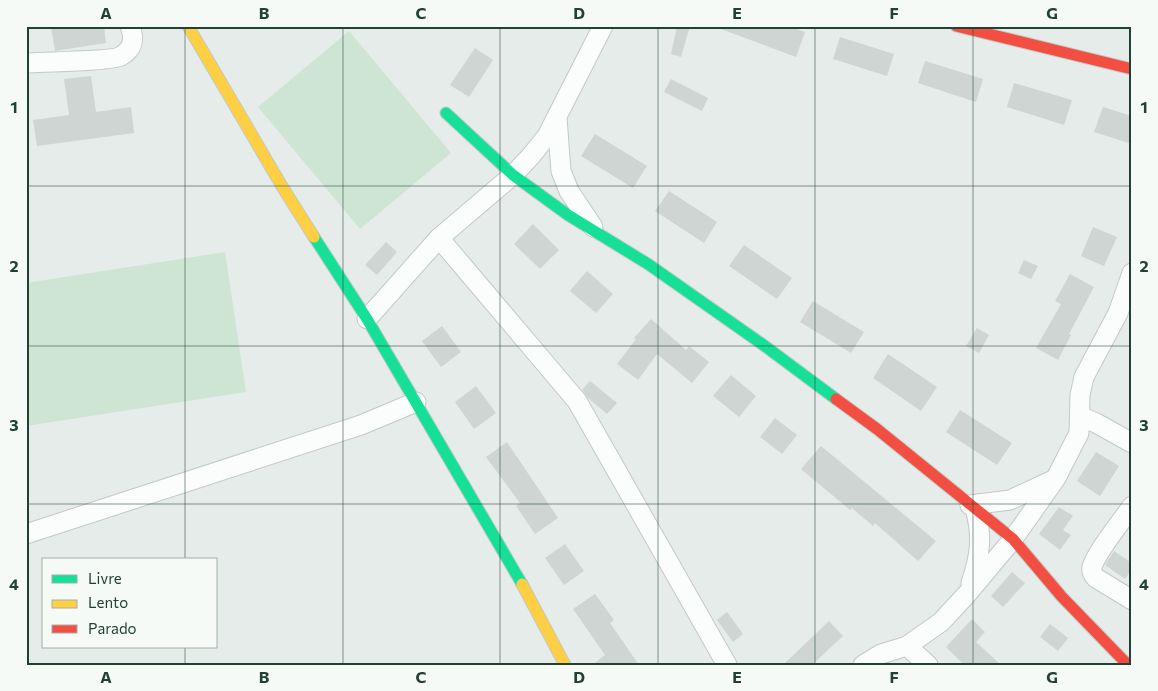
<svg xmlns="http://www.w3.org/2000/svg" width="1158" height="691" font-family="Commissioner,sans-serif">
<style>
.green{fill:#cfe5d4}
.building{fill:#ced5d2}
.lines{fill:none;stroke-linecap:round;stroke-linejoin:round}
.street-casing{stroke:#c3c9c6;stroke-width:21}
.fast-casing{stroke:#c2c9c6;stroke-width:13}
.slow-casing{stroke:#c2c9c6;stroke-width:13}
.jam-casing{stroke:#c2c9c6;stroke-width:13}
.street{stroke:#fbfcfc;stroke-width:19}
.fast{stroke:#16e098;stroke-width:11}
.slow{stroke:#ffcf43;stroke-width:11}
.jam{stroke:#f24e42;stroke-width:11}
.grid{fill:none;stroke:#224136;stroke-width:1;stroke-opacity:0.55}
.neatline{fill:none;stroke:#224136;stroke-width:2}
.grid-label{font-size:16px;text-anchor:middle;font-weight:bold;fill:#224136}
</style>
<rect width="100%" height="100%" fill="#e6ece9"/>
<g class="green">
<path d="M 349,31 L 451,153 L 360,229 L 258,107 Z"/>
<path d="M 225,252 L 246,392 L 26,426 L 26,283 Z"/>
</g>
<g class="building">
<path d="M 51,26 L 104,26 L 106,43 L 55,51 Z"/>
<path d="M 677,26 L 690,26 L 681,57 L 671,54 Z"/>
<path d="M 718,26 L 789,26 L 805,32 L 796,57 L 718,28 Z"/>
<path d="M 840,37 L 894,54 L 887,76 L 833,59 Z"/>
<path d="M 475,48 L 493,60 L 469,97 L 450,85 Z"/>
<path d="M 925,61 L 983,79 L 976,102 L 918,83 Z"/>
<path d="M 91,76 L 96,112 L 131,107 L 134,133 L 37,146 L 33,120 L 69,115 L 64,79 Z"/>
<path d="M 671,79 L 708,98 L 702,111 L 664,92 Z"/>
<path d="M 1014,83 L 1072,100 L 1064,125 L 1007,107 Z"/>
<path d="M 1103,107 L 1132,116 L 1132,144 L 1094,132 Z"/>
<path d="M 595,134 L 647,166 L 633,188 L 581,156 Z"/>
<path d="M 669,191 L 717,222 L 704,243 L 655,211 Z"/>
<path d="M 533,224 L 559,250 L 540,269 L 514,244 Z"/>
<path d="M 1093,227 L 1117,237 L 1104,266 L 1081,256 Z"/>
<path d="M 386,242 L 397,252 L 377,275 L 365,265 Z"/>
<path d="M 744,245 L 792,278 L 777,299 L 729,266 Z"/>
<path d="M 1024,260 L 1038,266 L 1031,279 L 1018,273 Z"/>
<path d="M 587,271 L 613,294 L 596,313 L 570,291 Z"/>
<path d="M 1070,274 L 1094,287 L 1069,334 L 1071,335 L 1058,360 L 1036,348 L 1061,304 L 1055,301 Z"/>
<path d="M 813,301 L 864,332 L 851,353 L 800,322 Z"/>
<path d="M 651,319 L 686,350 L 689,346 L 709,362 L 692,383 L 657,354 L 638,380 L 617,364 L 636,339 L 634,338 Z"/>
<path d="M 442,326 L 461,352 L 441,367 L 422,341 Z"/>
<path d="M 977,328 L 989,335 L 979,353 L 966,346 Z"/>
<path d="M 888,354 L 937,387 L 921,411 L 873,378 Z"/>
<path d="M 731,375 L 756,396 L 739,417 L 713,396 Z"/>
<path d="M 590,381 L 617,403 L 607,414 L 588,398 L 582,390 Z"/>
<path d="M 476,386 L 496,413 L 474,429 L 455,402 Z"/>
<path d="M 960,410 L 1012,443 L 997,465 L 946,432 Z"/>
<path d="M 775,418 L 797,435 L 782,454 L 760,437 Z"/>
<path d="M 507,442 L 558,518 L 535,534 L 516,506 L 520,503 L 486,457 Z"/>
<path d="M 821,446 L 936,541 L 918,561 L 875,523 L 873,526 L 852,508 L 850,510 L 801,469 Z"/>
<path d="M 1096,452 L 1119,466 L 1100,496 L 1077,481 Z"/>
<path d="M 1059,507 L 1073,516 L 1063,530 L 1071,535 L 1060,550 L 1039,534 Z"/>
<path d="M 565,544 L 584,571 L 564,585 L 545,558 Z"/>
<path d="M 1114,551 L 1132,563 L 1132,569 L 1125,579 L 1105,565 Z"/>
<path d="M 1012,572 L 1025,583 L 1003,607 L 991,596 Z"/>
<path d="M 595,594 L 614,620 L 610,623 L 639,665 L 592,665 L 605,655 L 573,609 Z"/>
<path d="M 727,612 L 743,634 L 733,642 L 717,620 Z"/>
<path d="M 972,619 L 985,632 L 976,642 L 1001,665 L 964,665 L 946,647 Z"/>
<path d="M 829,621 L 843,636 L 830,648 L 812,665 L 783,665 Z"/>
<path d="M 1050,624 L 1068,638 L 1058,651 L 1040,637 Z"/>
</g>
<g class="lines">
<defs>
<g id="street">
<path d="M 26,63 C 40,62 114,61 121,56 C 133,49 135,39 130,26"/>
<path d="M 557,118 L 561,171 L 569,191 L 593,227"/>
<path d="M 439,238 L 577,401 L 727,665"/>
<path d="M 367,319 L 439,238 L 513,175 L 530,157 L 547,136 L 603,26"/>
<path d="M 1080,416 L 1096,423 L 1132,443"/>
<path d="M 970,505 L 1010,500 L 1053,480"/>
<path d="M 1132,506 C 1122,521 1097,551 1092,567 C 1091,572 1093,575 1096,578 L 1132,600"/>
<path d="M 26,534 L 361,425 L 416,402"/>
<path d="M 971,583 C 980,556 983,537 975,509"/>
<path d="M 907,646 L 928,665"/>
<path d="M 863,665 L 881,654 L 907,646 L 941,622 L 967,594 L 1013,539 L 1056,478 L 1079,433 L 1080,395 L 1084,377 L 1118,313 L 1132,273"/>
</g>
<g id="fast">
<path d="M 446,113 L 513,175 L 568,215 L 648,264 L 762,344 L 836,399"/>
<path d="M 314,237 L 367,319 L 522,584"/>
</g>
<g id="slow">
<path d="M 188,26 L 283,188 L 314,237"/>
<path d="M 522,584 L 565,665"/>
</g>
<g id="jam">
<path d="M 956,26 L 1132,69"/>
<path d="M 836,399 L 877,429 L 1013,539 L 1062,597 L 1128,665"/>
</g>
</defs>
<use href="#street" class="street-casing"/>
<use href="#fast" class="fast-casing"/>
<use href="#slow" class="slow-casing"/>
<use href="#jam" class="jam-casing"/>
<use href="#street" class="street"/>
<use href="#fast" class="fast"/>
<use href="#slow" class="slow"/>
<use href="#jam" class="jam"/>
</g>
<path class="grid" d="M 185,26 L 185,560M 343,26 L 343,665M 500,26 L 500,665M 658,26 L 658,665M 815,26 L 815,665M 973,26 L 973,665M 26,186 L 1132,186M 26,346 L 1132,346M 26,504 L 1132,504M 185,647 L 185,665"/>
<rect width="1158" height="691" fill="none" stroke="#f5faf7" stroke-width="55"/>
<rect x="42" y="558" width="175" height="90" fill="#f5faf7" stroke="#a1b0aa"/>
<rect x="52" y="575" width="25" height="8" fill="#16e098" stroke="#a1b0aa"/>
<text x="88" y="584" font-size="15" fill="#224136">Livre</text>
<rect x="52" y="600" width="25" height="8" fill="#ffcf43" stroke="#a1b0aa"/>
<text x="88" y="608" font-size="15" fill="#224136">Lento</text>
<rect x="52" y="625" width="25" height="8" fill="#f24e42" stroke="#a1b0aa"/>
<text x="88" y="634" font-size="15" fill="#224136">Parado</text>
<rect x="28" y="28" width="1102" height="636" class="neatline"/>
<g class="grid-label">
<text x="106" y="19">A</text>
<text x="264" y="19">B</text>
<text x="421" y="19">C</text>
<text x="579" y="19">D</text>
<text x="737" y="19">E</text>
<text x="894" y="19">F</text>
<text x="1052" y="19">G</text>
<text x="14" y="113">1</text>
<text x="1144" y="113">1</text>
<text x="14" y="272">2</text>
<text x="1144" y="272">2</text>
<text x="14" y="431">3</text>
<text x="1144" y="431">3</text>
<text x="14" y="590">4</text>
<text x="1144" y="590">4</text>
<text x="106" y="683">A</text>
<text x="264" y="683">B</text>
<text x="421" y="683">C</text>
<text x="579" y="683">D</text>
<text x="737" y="683">E</text>
<text x="894" y="683">F</text>
<text x="1052" y="683">G</text>
</g>
</svg>
